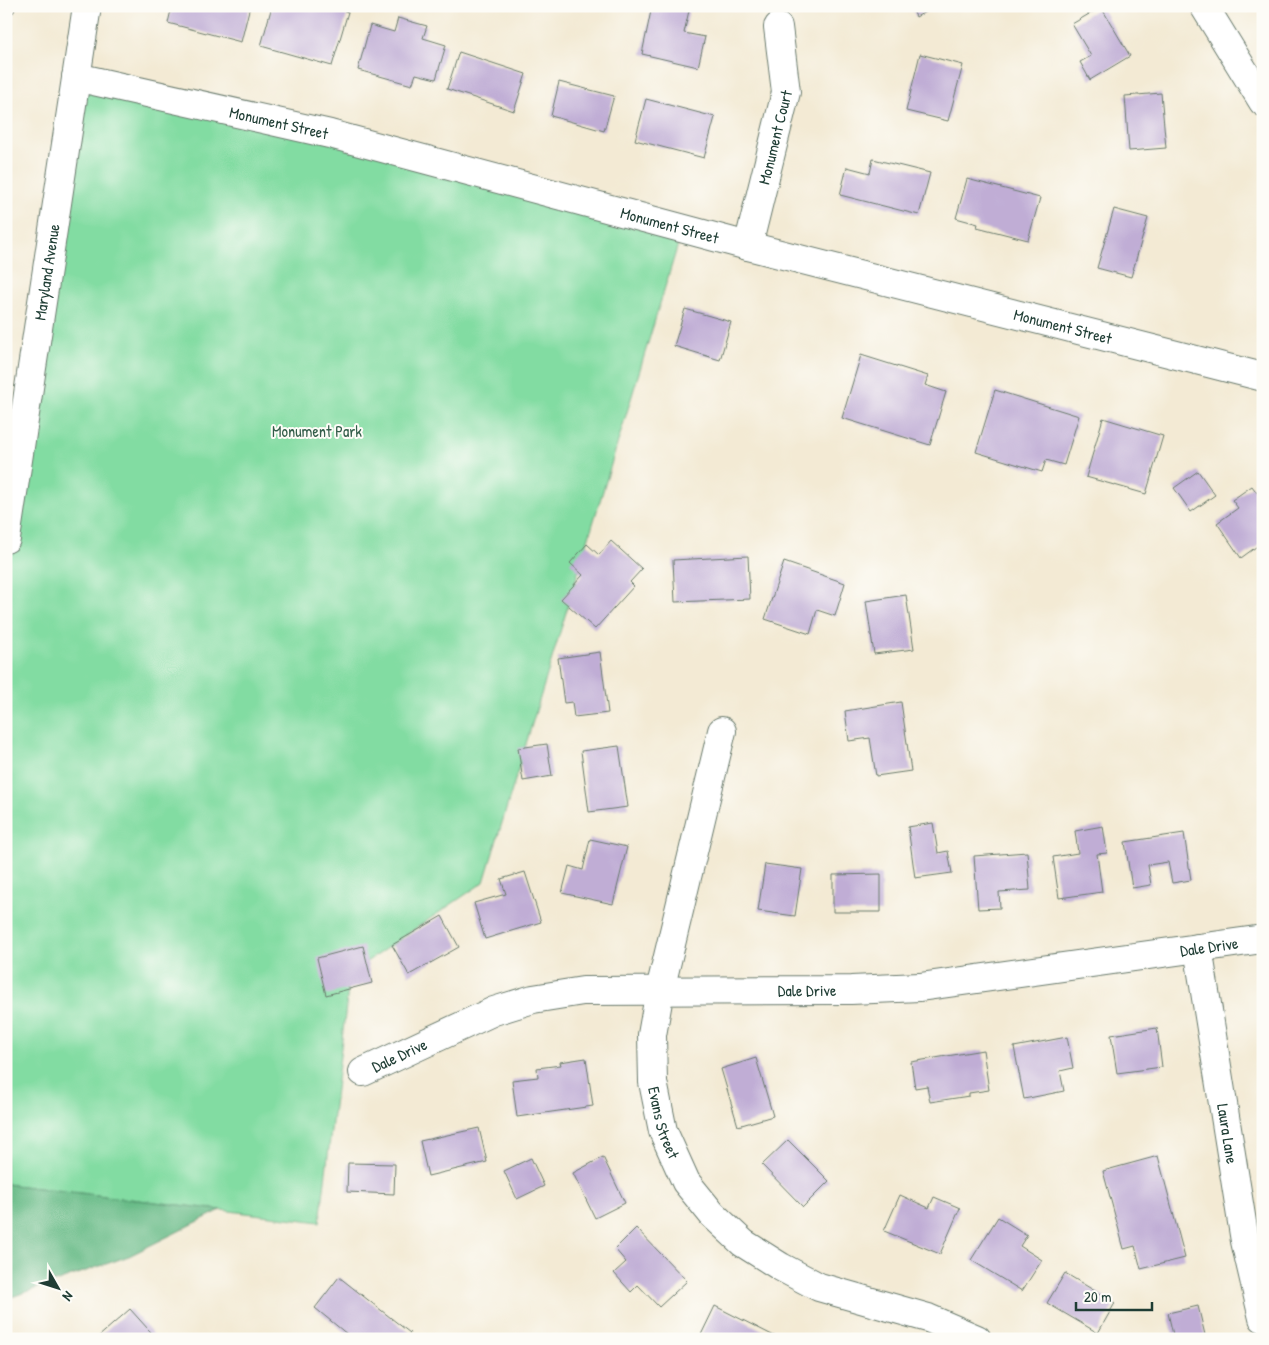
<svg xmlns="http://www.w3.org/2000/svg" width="1269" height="1345" font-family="'Patrick Hand',sans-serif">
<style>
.green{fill:#82dca2;stroke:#508c6b}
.forest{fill:#69bc88;stroke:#447c5e}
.building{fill:#c0add5}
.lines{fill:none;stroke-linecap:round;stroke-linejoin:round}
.minor-casing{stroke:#697a6c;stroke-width:30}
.major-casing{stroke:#697a6c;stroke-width:30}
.minor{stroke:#fff;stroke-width:28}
.major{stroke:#fff;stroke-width:28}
.labels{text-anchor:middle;stroke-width:4;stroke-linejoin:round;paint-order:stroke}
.street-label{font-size:16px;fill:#1f3d34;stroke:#fdfcf7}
.park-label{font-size:16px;fill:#335d4a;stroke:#fdfcf7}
</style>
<rect width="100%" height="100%" fill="#fdfcf7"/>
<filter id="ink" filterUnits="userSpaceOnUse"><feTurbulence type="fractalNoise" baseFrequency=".02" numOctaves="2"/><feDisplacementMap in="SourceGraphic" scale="10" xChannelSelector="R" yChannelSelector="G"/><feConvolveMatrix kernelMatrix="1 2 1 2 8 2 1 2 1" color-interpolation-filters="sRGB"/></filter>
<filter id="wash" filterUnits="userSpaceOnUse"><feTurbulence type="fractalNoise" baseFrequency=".0096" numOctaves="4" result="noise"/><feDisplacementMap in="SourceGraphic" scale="20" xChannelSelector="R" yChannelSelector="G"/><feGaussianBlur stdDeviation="1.12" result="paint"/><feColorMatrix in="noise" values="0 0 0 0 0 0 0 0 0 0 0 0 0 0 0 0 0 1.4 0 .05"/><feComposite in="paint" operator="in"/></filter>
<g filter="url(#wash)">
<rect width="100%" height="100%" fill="#f3ead4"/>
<path class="green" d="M 76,77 L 683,228 L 484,882 L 350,973 L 320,1222 L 6,1184 L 6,539 Z"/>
<path class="forest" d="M 6,1184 L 221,1210 L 129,1256 L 6,1299 Z"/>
<g id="blocks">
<g class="building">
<path d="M 6,6 L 17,6 L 13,13 L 6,10 Z"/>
<path d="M 172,6 L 250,6 L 241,42 L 168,23 Z"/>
<path d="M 272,6 L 328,6 L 348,12 L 332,66 L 261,46 Z"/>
<path d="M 652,6 L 690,6 L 684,33 L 705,37 L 698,67 L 642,54 Z"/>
<path d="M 911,6 L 936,6 L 916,17 Z"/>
<path d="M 1101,7 L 1130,56 L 1090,80 L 1080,62 L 1091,56 L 1072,24 Z"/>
<path d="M 398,18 L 427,26 L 423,38 L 446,45 L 436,79 L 416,74 L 412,85 L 358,70 L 370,25 L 394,32 Z"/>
<path d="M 459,52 L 526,74 L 514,111 L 447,89 Z"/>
<path d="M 920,54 L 963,65 L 948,121 L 906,111 Z"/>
<path d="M 559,82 L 614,96 L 604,131 L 551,116 Z"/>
<path d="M 1161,93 L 1166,148 L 1129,151 L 1125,96 Z"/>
<path d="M 646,99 L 715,117 L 704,158 L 635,140 Z"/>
<path d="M 873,159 L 930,173 L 919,215 L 840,195 L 847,167 L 870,173 Z"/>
<path d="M 967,179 L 1040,198 L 1028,240 L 977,227 L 978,224 L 956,218 Z"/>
<path d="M 1114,209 L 1148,218 L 1131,277 L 1097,268 Z"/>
<path d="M 685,309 L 731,322 L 720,360 L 674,346 Z"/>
<path d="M 861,355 L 928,376 L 925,385 L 946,392 L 930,445 L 842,418 Z"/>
<path d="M 995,390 L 1079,416 L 1064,465 L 1046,460 L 1042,472 L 976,452 Z"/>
<path d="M 1103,418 L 1163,436 L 1146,494 L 1086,477 Z"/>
<path d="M 1198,471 L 1215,495 L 1191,512 L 1174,488 Z"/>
<path d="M 1252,486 L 1263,501 L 1263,547 L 1260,544 L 1241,558 L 1217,523 L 1238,508 L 1232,500 Z"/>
<path d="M 611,541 L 642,569 L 630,582 L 634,586 L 595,629 L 561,599 L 583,575 L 570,563 L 587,544 L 599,555 Z"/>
<path d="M 748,556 L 750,599 L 675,602 L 673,560 Z"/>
<path d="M 784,562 L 845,583 L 835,616 L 817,610 L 810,634 L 765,619 Z"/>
<path d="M 906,595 L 914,649 L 874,654 L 866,601 Z"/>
<path d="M 600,652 L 608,713 L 574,717 L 572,702 L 564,703 L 558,658 Z"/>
<path d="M 901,702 L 911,771 L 876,776 L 870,738 L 849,741 L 845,711 Z"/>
<path d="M 547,744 L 552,776 L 523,781 L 518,748 Z"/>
<path d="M 619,746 L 628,807 L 589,812 L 581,751 Z"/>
<path d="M 933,823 L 938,853 L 948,851 L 952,873 L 915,878 L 908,827 Z"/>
<path d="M 1103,826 L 1107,853 L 1097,854 L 1102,892 L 1059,898 L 1053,857 L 1078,853 L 1075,831 Z"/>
<path d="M 1184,833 L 1191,880 L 1172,883 L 1168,862 L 1148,865 L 1151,885 L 1132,888 L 1125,842 Z"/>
<path d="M 590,839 L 627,847 L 613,904 L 562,893 L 569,866 L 583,870 Z"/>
<path d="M 1027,852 L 1030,890 L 999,892 L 1000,908 L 978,909 L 974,856 Z"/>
<path d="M 765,864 L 802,869 L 795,916 L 758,911 Z"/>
<path d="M 525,872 L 541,922 L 485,939 L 474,903 L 506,894 L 501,879 Z"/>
<path d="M 881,874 L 881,912 L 833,912 L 833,875 Z"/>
<path d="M 442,916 L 459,947 L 409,975 L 392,945 Z"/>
<path d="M 363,946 L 372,983 L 326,995 L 317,958 Z"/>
<path d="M 1157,1028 L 1162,1067 L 1117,1073 L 1111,1035 Z"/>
<path d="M 1067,1037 L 1073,1068 L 1060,1071 L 1064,1091 L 1024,1099 L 1014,1047 Z"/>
<path d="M 983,1050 L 989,1090 L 969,1093 L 969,1096 L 930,1102 L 927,1086 L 915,1088 L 911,1062 Z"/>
<path d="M 586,1058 L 593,1106 L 517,1117 L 512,1080 L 538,1077 L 537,1068 L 561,1065 L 560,1062 Z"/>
<path d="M 756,1058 L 773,1116 L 738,1126 L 721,1069 Z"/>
<path d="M 479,1128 L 487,1162 L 428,1176 L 420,1141 Z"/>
<path d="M 788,1140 L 829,1181 L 803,1207 L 762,1165 Z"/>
<path d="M 1158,1156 L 1185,1258 L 1141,1269 L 1135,1246 L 1124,1249 L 1103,1171 Z"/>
<path d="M 603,1157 L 625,1203 L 595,1218 L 573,1173 Z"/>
<path d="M 531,1158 L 544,1186 L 517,1199 L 504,1171 Z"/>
<path d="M 348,1163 L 395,1164 L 394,1194 L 347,1192 Z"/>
<path d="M 900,1195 L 929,1208 L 934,1197 L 960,1208 L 940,1254 L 884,1231 Z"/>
<path d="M 998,1217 L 1027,1235 L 1020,1246 L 1042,1260 L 1022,1291 L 971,1260 Z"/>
<path d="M 636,1228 L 687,1281 L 659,1307 L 638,1285 L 631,1292 L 614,1273 L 626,1262 L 615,1249 Z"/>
<path d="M 1065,1273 L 1115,1303 L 1098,1333 L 1047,1303 Z"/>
<path d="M 339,1277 L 410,1333 L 406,1339 L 353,1339 L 315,1308 Z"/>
<path d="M 715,1306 L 780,1339 L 699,1339 Z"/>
<path d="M 1198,1306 L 1206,1339 L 1174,1339 L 1168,1313 Z"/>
<path d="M 130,1309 L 157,1339 L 96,1339 Z"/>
</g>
</g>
</g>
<g filter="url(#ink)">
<use href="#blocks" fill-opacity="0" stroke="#697a6c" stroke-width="1"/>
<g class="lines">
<defs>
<g id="minor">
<path id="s1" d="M 76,77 L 330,134 L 748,246 L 1263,377"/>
<path id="s2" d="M 748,246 L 786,92 L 778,27"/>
<path id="s3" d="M 722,731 L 660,990 L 652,1035 L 653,1082 L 663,1131 L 686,1182 L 712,1214 L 743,1243 L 781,1267 L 819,1287 L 928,1318 L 977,1339"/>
<path id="s4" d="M 1198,948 L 1245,1241 L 1263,1318"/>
<path id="s5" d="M 363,1072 L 494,1011 L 533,999 L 583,991 L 851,990 L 920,987 L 1263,939"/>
</g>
<g id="major">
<path d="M 1204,6 L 1263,102"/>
<path id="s6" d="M 6,539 L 87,6"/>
</g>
</defs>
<use href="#minor" class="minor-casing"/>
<use href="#major" class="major-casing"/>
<use href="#minor" class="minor"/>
<use href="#major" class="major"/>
</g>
</g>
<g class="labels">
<g class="street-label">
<text dy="6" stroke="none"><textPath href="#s1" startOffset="208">Monument Street</textPath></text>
<text dy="6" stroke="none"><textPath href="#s2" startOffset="112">Monument Court</textPath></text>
<text dy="6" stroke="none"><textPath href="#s1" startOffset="612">Monument Street</textPath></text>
<text dy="6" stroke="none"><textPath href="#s6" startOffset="270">Maryland Avenue</textPath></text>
<text dy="6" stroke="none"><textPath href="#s1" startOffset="1018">Monument Street</textPath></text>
<text dy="6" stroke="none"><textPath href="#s5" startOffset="865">Dale Drive</textPath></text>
<text dy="6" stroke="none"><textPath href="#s5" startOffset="460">Dale Drive</textPath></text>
<text dy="6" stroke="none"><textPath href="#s5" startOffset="40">Dale Drive</textPath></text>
<text dy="6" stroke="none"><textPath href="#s3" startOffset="401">Evans Street</textPath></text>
<text dy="6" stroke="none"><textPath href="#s4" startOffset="188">Laura Lane</textPath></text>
</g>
<g class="park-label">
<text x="317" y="437">Monument Park</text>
</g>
</g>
<rect width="1269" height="1345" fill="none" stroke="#fdfcf7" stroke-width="25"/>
<g transform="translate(58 1288) rotate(129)" stroke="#fdfcf7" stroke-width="4" paint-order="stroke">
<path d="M0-4L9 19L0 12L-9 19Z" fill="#1f3d34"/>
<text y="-8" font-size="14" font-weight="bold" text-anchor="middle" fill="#1f3d34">N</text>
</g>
<path d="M1076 1302v8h76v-8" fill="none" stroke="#1f3d34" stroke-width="2.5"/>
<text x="1084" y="1302" font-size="15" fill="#1f3d34" stroke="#fdfcf7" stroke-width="4" paint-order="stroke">20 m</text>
</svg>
